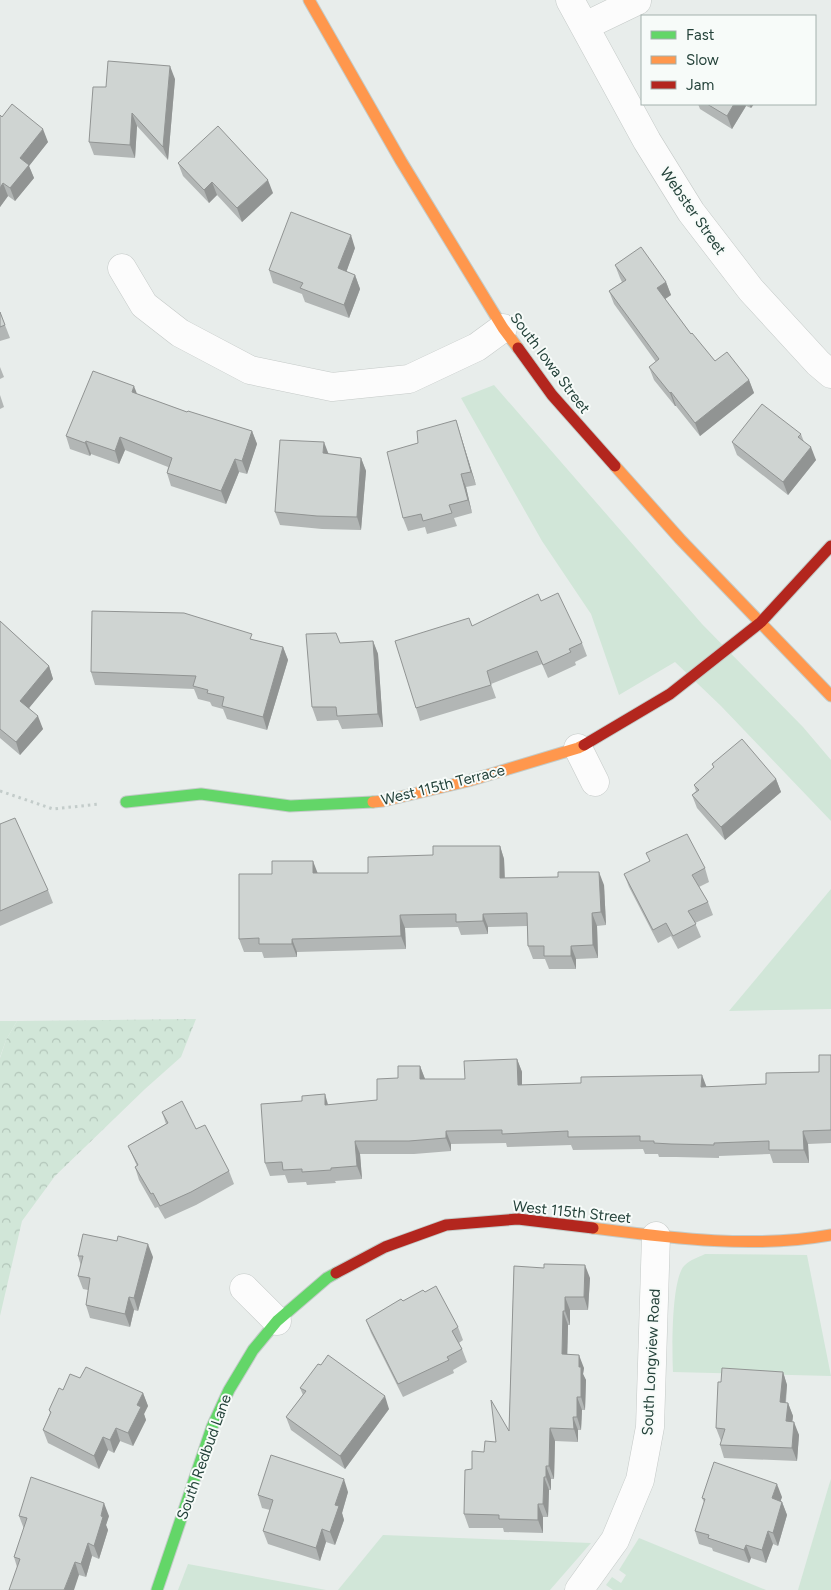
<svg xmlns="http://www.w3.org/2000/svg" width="831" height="1590" font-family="Figtree,sans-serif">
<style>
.grass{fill:#d1e6d8}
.forest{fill:url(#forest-crowns)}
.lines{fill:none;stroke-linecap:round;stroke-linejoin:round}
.street-casing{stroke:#c5cac8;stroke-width:29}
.fast-casing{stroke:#c3cbc8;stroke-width:13}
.slow-casing{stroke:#c3cbc8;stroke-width:13}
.jam-casing{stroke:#c3cbc8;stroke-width:13}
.path{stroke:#c3ccca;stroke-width:3;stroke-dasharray:2.5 4;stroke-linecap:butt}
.street{stroke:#fcfcfc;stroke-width:28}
.fast{stroke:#63d668;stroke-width:11}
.slow{stroke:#ff974d;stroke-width:11}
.jam{stroke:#b3261e;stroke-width:11}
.wall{fill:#b2b6b5}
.shaded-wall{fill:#919493}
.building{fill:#cfd4d2;stroke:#919493}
.labels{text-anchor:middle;stroke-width:4;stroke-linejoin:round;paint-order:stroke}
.street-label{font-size:15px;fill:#24423a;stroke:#f7fbf9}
</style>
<defs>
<pattern id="forest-crowns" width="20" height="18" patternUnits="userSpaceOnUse" patternTransform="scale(1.25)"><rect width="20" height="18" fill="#d1e6d8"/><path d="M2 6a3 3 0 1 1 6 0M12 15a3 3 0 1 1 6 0" fill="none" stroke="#b3c6ba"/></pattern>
</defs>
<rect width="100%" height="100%" fill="#e8edeb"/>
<g class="grass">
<path d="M 494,385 L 702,624 L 803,727 L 831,760 L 831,821 L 721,706 L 675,662 L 619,695 L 591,614 L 542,541 L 461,398 Z"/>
<path d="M 831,889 L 831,1009 L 729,1011 Z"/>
<path d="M 0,1021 L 17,1021 L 6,1040 L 0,1057 Z"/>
<path d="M 705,1254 L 807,1255 L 831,1376 L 673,1372 C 672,1352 671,1277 685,1265 C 690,1260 699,1257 705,1254 Z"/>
<path d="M 831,1479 L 831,1590 L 798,1590 L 829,1485 Z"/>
<path d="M 383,1535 L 591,1543 L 550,1590 L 338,1590 Z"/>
<path d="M 639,1538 L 766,1590 L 613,1590 L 606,1585 L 612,1577 L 621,1583 L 626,1575 L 619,1570 Z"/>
<path d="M 188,1564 L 326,1590 L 178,1590 Z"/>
</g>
<path class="forest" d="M 196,1019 L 181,1057 L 145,1089 L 55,1176 L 22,1221 L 0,1316 L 0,1058 L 6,1040 L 17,1021 Z"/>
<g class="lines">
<defs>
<g id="street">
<path d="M 570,0 L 647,141 L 691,212 L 751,290 L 818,363 L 831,374"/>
<path d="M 585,26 L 637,1"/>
<path d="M 122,268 L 144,305 L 180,333 L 250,370 L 332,387 L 409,379 L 477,347 L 503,328"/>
<path d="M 578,748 L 595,782"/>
<path d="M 244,1288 L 277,1321"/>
<path d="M 579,1590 L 615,1540 L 640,1480 L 650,1427 L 656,1236"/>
</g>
<g id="fast">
<path d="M 126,802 L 201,794 L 290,806 L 373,802"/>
<path d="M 157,1590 L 212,1427 L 229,1390 L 253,1350 L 277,1321 L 327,1278 L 336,1273"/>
</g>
<g id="slow">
<path d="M 309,0 L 401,161 L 503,328 L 518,348"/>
<path d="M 615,466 L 680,539 L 831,696"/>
<path d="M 373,802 L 383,801 L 468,781 L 578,748 L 584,745"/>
<path d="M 593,1228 C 671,1238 753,1249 831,1235"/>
</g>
<g id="jam">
<path d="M 518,348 L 552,395 L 615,466"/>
<path d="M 584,745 L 670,694 L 761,622 L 831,546"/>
<path d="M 336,1273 L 385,1247 L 446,1225 L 518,1219 L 593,1228"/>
</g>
</defs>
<use href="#street" class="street-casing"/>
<use href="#fast" class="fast-casing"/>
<use href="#slow" class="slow-casing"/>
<use href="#jam" class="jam-casing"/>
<path class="path" d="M 0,791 L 53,809 L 100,804"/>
<use href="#street" class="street"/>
<use href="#fast" class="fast"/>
<use href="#slow" class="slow"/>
<use href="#jam" class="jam"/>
</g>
<g class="wall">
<path d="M 175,79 L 168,160 L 137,126 L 135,158 L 94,155 L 89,142 L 106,87 Z"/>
<path d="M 698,104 L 754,104 L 751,108 L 746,106 L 732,129 L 700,109 Z"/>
<path d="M 0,115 L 48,142 L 29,166 L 34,178 L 15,201 L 8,196 L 0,207 Z"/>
<path d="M 178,163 L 273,193 L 242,222 L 217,195 L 209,203 L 183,176 Z"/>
<path d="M 355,248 L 346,272 L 355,275 L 360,289 L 349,318 L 305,302 L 302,294 L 273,283 L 269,270 Z"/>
<path d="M 615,265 L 666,282 L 671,295 L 665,299 L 691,334 L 715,361 L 749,380 L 754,393 L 700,436 L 676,406 L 675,406 L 654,380 L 649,367 L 656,362 L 614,304 L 609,291 L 622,282 L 620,278 Z"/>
<path d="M 0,312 L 10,338 L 0,341 Z"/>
<path d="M 0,367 L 4,377 L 0,379 Z"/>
<path d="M 137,394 L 187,412 L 252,431 L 257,444 L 247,474 L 239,472 L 226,504 L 171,486 L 167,473 L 168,467 L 125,450 L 119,464 L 91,454 L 90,456 L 70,449 L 66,436 Z"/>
<path d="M 0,395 L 4,407 L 0,409 Z"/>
<path d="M 456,420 L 476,485 L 466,487 L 472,513 L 454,518 L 457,526 L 427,534 L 425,527 L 408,531 L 403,518 L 418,443 Z"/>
<path d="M 801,434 L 804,442 L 816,460 L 788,495 L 737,455 L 732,442 Z"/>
<path d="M 329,454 L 361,458 L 366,471 L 361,530 L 322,529 L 280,525 L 275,512 Z"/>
<path d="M 541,601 L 582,643 L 587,656 L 575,662 L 576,665 L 548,678 L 542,664 L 491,684 L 496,698 L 420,721 L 416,708 L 472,626 Z"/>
<path d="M 0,621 L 49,666 L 53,679 L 29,708 L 43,729 L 20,755 L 0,738 Z"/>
<path d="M 254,640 L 283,647 L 288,660 L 267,730 L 227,719 L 223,709 L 212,706 L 210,702 L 198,699 L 194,689 L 95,685 L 91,672 Z"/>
<path d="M 373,641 L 378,654 L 383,727 L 342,729 L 338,720 L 317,721 L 312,707 L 340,643 Z"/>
<path d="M 712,764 L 776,779 L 781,792 L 725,840 L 697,808 L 692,795 L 696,791 L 694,785 L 714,768 Z"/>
<path d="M 0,824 L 48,890 L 53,903 L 0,926 Z"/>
<path d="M 500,846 L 504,859 L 505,878 L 604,885 L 606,925 L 597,926 L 598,958 L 576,959 L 576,969 L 549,969 L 545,959 L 533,959 L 528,946 L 527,926 L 488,927 L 488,934 L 461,935 L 458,927 L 405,928 L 406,949 L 297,952 L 297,957 L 264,958 L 262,952 L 244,952 L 239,939 L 317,873 L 368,873 L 433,855 Z"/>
<path d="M 705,868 L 709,882 L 699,887 L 708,902 L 713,915 L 695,923 L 701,937 L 678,949 L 671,936 L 658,943 L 629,887 L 624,874 Z"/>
<path d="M 831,1055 L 831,1143 L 808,1144 L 809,1163 L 773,1163 L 770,1154 L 719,1156 L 719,1158 L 676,1157 L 659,1157 L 658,1154 L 645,1154 L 643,1149 L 573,1150 L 571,1145 L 507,1147 L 506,1143 L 451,1144 L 451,1151 L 414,1154 L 360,1154 L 362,1179 L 335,1181 L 336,1183 L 307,1185 L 306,1182 L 288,1183 L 285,1175 L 270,1176 L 265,1163 L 328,1105 L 377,1100 L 398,1078 L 420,1066 L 425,1079 L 465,1079 L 517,1059 L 522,1072 L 522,1085 L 706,1087 L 766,1084 L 819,1072 Z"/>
<path d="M 162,1112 L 196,1129 L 229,1171 L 234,1184 L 196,1205 L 165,1219 L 158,1207 L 155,1208 L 139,1180 L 135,1167 L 137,1166 L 128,1146 L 166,1124 Z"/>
<path d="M 78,1256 L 153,1257 L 138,1311 L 134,1310 L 130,1327 L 90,1318 L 86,1305 L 88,1290 L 83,1289 L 78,1276 L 81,1266 Z"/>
<path d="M 514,1266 L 590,1278 L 588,1310 L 570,1310 L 570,1325 L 568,1325 L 567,1354 L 584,1368 L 583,1374 L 586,1380 L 585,1410 L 582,1410 L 581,1430 L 578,1430 L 578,1442 L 555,1441 L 554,1479 L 551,1479 L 551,1490 L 549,1490 L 548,1517 L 543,1517 L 543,1533 L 504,1532 L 503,1528 L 469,1528 L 464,1514 L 472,1469 L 484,1452 L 509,1431 Z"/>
<path d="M 425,1292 L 458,1327 L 463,1340 L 459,1343 L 462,1349 L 467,1362 L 453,1370 L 454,1373 L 403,1397 L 371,1333 L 366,1320 L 403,1301 Z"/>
<path d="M 783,1372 L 787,1385 L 786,1403 L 788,1403 L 793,1416 L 792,1421 L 799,1435 L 797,1461 L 724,1458 L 720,1445 L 721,1441 L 716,1428 L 721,1382 Z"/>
<path d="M 80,1378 L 143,1393 L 148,1406 L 144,1414 L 146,1420 L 133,1446 L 120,1441 L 114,1453 L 108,1450 L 99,1469 L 48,1443 L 43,1430 L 50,1413 L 49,1410 L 63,1390 Z"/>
<path d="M 300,1388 L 389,1409 L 345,1469 L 291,1430 L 286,1417 L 303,1395 Z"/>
<path d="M 348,1492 L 342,1513 L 344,1520 L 335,1545 L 326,1542 L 320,1561 L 268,1544 L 263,1531 L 270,1510 L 262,1508 L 258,1495 Z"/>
<path d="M 782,1497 L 780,1501 L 782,1502 L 787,1515 L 778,1546 L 773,1544 L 766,1563 L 751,1558 L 749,1563 L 713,1551 L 712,1548 L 699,1544 L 695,1531 L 704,1502 L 702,1498 Z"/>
<path d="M 19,1516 L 109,1516 L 106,1525 L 108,1530 L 99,1559 L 92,1556 L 86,1577 L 79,1575 L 17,1567 L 14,1557 L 24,1529 Z"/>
</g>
<g class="shaded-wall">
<path d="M 170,66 L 175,79 L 168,160 L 163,147 Z"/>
<path d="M 734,104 L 745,104 L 746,106 L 732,129 L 727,116 Z"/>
<path d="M 749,104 L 754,104 L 751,108 Z"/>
<path d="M 132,113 L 137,126 L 135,158 L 130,145 Z"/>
<path d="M 43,129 L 48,142 L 29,166 L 34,178 L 15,201 L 10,188 L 20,158 Z"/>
<path d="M 268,180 L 273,193 L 242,222 L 237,208 Z"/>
<path d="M 212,182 L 217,195 L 209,203 L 204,190 Z"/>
<path d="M 3,183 L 8,196 L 0,207 L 0,188 Z"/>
<path d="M 351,235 L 355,248 L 343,281 L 338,268 Z"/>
<path d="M 355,275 L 360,289 L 349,318 L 344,305 Z"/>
<path d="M 666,282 L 671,295 L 662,301 L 657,288 Z"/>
<path d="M 749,380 L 754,393 L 700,436 L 695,423 Z"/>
<path d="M 134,386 L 139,399 L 132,392 Z"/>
<path d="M 671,392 L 676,406 L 675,406 L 670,393 Z"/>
<path d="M 456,420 L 476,485 L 471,472 Z"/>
<path d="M 252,431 L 257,444 L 247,474 L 242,461 Z"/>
<path d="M 120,437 L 125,450 L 119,464 L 115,451 Z"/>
<path d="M 86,441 L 91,454 L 90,456 L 85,443 Z"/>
<path d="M 324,442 L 329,455 L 323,453 Z"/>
<path d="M 811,447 L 816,460 L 788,495 L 783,482 Z"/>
<path d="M 361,458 L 366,471 L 361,530 L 357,517 Z"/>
<path d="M 235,459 L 239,472 L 226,504 L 221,491 Z"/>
<path d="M 461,474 L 466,487 L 472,513 L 468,500 Z"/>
<path d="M 373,641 L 378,654 L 383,727 L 378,714 Z"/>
<path d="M 283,647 L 288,660 L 267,730 L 263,717 Z"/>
<path d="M 49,666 L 53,679 L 24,714 L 20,701 Z"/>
<path d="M 38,716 L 43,729 L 20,755 L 16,742 Z"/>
<path d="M 776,779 L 781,792 L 725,840 L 721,827 Z"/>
<path d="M 500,846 L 504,859 L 505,891 L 500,878 Z"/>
<path d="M 313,861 L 318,874 L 313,873 Z"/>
<path d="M 599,872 L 604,885 L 606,925 L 601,912 Z"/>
<path d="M 592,913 L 597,926 L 598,958 L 593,945 Z"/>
<path d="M 483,914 L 488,927 L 488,934 L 483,921 Z"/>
<path d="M 400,915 L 405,928 L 406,949 L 401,936 Z"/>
<path d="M 292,939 L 297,952 L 297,957 L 292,944 Z"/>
<path d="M 571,946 L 576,959 L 576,969 L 571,956 Z"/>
<path d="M 517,1059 L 522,1072 L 522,1098 L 518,1085 Z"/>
<path d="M 420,1066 L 425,1079 L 420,1079 Z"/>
<path d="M 702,1075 L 707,1088 L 701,1087 Z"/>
<path d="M 325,1094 L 329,1108 L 325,1105 Z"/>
<path d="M 446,1131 L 451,1144 L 451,1151 L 446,1138 Z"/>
<path d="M 803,1131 L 808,1144 L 809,1163 L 804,1150 Z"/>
<path d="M 355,1141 L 360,1154 L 362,1179 L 357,1166 Z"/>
<path d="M 148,1244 L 153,1257 L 138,1311 L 134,1298 Z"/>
<path d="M 585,1265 L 590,1278 L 588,1310 L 584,1297 Z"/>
<path d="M 129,1297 L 134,1310 L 130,1327 L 125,1314 Z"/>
<path d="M 565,1297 L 570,1310 L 570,1325 L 565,1311 Z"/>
<path d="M 563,1311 L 568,1325 L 567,1367 L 562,1354 Z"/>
<path d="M 579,1355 L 584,1368 L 583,1374 L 586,1380 L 585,1410 L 581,1397 L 579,1367 Z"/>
<path d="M 783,1372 L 787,1385 L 784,1415 L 780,1402 Z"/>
<path d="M 143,1393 L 148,1406 L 144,1414 L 146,1420 L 133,1446 L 128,1433 L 137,1405 Z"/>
<path d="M 385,1396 L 389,1409 L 345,1469 L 340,1456 Z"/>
<path d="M 577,1397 L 582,1410 L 581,1430 L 577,1417 Z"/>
<path d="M 788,1403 L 793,1416 L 791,1434 L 786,1421 Z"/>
<path d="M 573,1417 L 578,1430 L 578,1442 L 574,1429 Z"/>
<path d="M 794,1422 L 799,1435 L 797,1461 L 792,1448 Z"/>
<path d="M 116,1428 L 120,1441 L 114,1453 L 110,1440 Z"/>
<path d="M 550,1428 L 555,1441 L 554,1479 L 549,1466 Z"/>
<path d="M 103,1437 L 108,1450 L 99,1469 L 94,1456 Z"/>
<path d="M 546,1466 L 551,1479 L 551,1490 L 546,1477 Z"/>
<path d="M 544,1477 L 549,1490 L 548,1517 L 543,1504 Z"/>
<path d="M 344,1479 L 348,1492 L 342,1513 L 344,1520 L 335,1545 L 330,1532 L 335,1505 Z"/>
<path d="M 777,1484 L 782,1497 L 777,1512 L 772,1498 Z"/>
<path d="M 782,1502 L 787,1515 L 778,1546 L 773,1533 Z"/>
<path d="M 104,1503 L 109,1516 L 106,1525 L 108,1530 L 99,1559 L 94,1546 L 101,1516 Z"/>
<path d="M 538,1504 L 543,1517 L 543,1533 L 538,1520 Z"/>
<path d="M 322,1529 L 326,1542 L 320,1561 L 316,1548 Z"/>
<path d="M 768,1531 L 773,1544 L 766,1563 L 762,1550 Z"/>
<path d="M 88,1543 L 92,1556 L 86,1577 L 81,1564 Z"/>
<path d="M 746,1545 L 751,1558 L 749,1563 L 744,1550 Z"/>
<path d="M 75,1562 L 79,1575 L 74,1590 L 64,1590 Z"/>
</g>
<g class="building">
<path d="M 108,61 L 170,66 L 163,147 L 132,113 L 130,145 L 89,142 L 93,87 L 106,87 Z"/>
<path d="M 12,104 L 43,129 L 20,158 L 29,165 L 10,188 L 3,183 L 0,188 L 0,115 L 2,117 Z"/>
<path d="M 707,104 L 734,104 L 727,116 Z"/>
<path d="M 218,126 L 268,180 L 237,208 L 212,182 L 204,190 L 178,163 Z"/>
<path d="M 291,212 L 351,235 L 338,268 L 355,275 L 344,305 L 300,288 L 303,283 L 269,270 Z"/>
<path d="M 641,247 L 666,282 L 657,288 L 691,334 L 692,333 L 715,361 L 727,352 L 749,380 L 695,423 L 671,392 L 670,393 L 649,367 L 659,359 L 609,291 L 626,280 L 615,265 Z"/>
<path d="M 0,312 L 5,325 L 0,327 Z"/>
<path d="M 93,371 L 134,386 L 132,392 L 187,412 L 188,411 L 252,431 L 242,461 L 235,459 L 221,491 L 167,473 L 172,458 L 120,437 L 115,451 L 86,441 L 85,443 L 66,436 Z"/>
<path d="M 762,404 L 801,434 L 798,437 L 811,447 L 783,482 L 732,442 Z"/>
<path d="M 456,420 L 471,472 L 461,474 L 468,500 L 449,505 L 452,513 L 423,521 L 421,514 L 403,518 L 387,452 L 418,443 L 417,431 Z"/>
<path d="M 280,440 L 324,442 L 323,453 L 361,458 L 357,517 L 317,516 L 275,512 Z"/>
<path d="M 558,593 L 582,643 L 569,649 L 571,652 L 543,665 L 537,651 L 487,671 L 491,685 L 416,708 L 395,641 L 469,618 L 472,626 L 538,594 L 541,601 Z"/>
<path d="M 92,611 L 184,613 L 252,634 L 250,639 L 283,647 L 263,717 L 222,706 L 224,697 L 207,693 L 208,690 L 193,686 L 196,676 L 91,672 Z"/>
<path d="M 0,621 L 49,666 L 20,701 L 38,716 L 16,742 L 0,729 Z"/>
<path d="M 336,633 L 340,643 L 373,641 L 378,714 L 337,716 L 336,707 L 312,707 L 306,634 Z"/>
<path d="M 742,739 L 776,779 L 721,827 L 692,795 L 699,790 L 694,785 L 714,767 L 712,764 Z"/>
<path d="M 15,818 L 48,890 L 0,911 L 0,824 Z"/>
<path d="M 687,834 L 705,868 L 692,875 L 708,902 L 688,911 L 696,924 L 673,936 L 666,923 L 653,930 L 624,874 L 650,861 L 646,853 Z"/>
<path d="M 433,846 L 500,846 L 500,878 L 558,877 L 558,872 L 599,872 L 601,912 L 592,913 L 593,945 L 571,946 L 571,956 L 544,956 L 544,946 L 528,946 L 527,913 L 483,914 L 483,921 L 456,922 L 456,914 L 400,915 L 401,936 L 292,939 L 292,944 L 259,944 L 259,938 L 239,939 L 239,874 L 272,874 L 272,861 L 313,861 L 313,873 L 368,873 L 368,857 L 433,855 Z"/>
<path d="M 819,1055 L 831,1055 L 831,1130 L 803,1131 L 804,1150 L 769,1150 L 769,1141 L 714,1143 L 714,1145 L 671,1144 L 654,1143 L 654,1141 L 640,1141 L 640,1136 L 568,1137 L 568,1131 L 502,1134 L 502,1130 L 446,1131 L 446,1138 L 409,1141 L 355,1141 L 357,1166 L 331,1168 L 331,1170 L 302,1172 L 302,1169 L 283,1170 L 282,1162 L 265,1163 L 261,1104 L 302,1101 L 302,1096 L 325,1094 L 325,1105 L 377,1100 L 377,1079 L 398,1078 L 398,1066 L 420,1066 L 420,1079 L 465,1079 L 464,1061 L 517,1059 L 518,1085 L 581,1083 L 581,1077 L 702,1075 L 701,1087 L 766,1084 L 766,1073 L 819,1072 Z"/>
<path d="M 182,1101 L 196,1129 L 205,1125 L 229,1171 L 191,1192 L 160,1206 L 153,1193 L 151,1194 L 135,1167 L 138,1165 L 128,1146 L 168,1123 L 162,1112 Z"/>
<path d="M 83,1234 L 117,1241 L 118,1236 L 148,1244 L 134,1298 L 129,1297 L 125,1314 L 86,1305 L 90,1278 L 78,1276 L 83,1256 L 78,1256 Z"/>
<path d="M 544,1264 L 585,1265 L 584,1297 L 565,1297 L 565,1311 L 563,1311 L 562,1354 L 579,1355 L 579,1367 L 581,1367 L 581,1397 L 577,1397 L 577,1417 L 573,1417 L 574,1429 L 550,1428 L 549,1466 L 546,1466 L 546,1477 L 544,1477 L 543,1504 L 538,1504 L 538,1520 L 499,1519 L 499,1515 L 464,1514 L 465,1470 L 472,1469 L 472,1451 L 484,1452 L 485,1441 L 496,1442 L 491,1400 L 509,1431 L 514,1266 L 544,1268 Z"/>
<path d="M 436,1286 L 458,1327 L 452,1331 L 462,1349 L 447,1357 L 449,1360 L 398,1384 L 366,1320 L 401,1299 L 403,1301 L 423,1290 L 425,1292 Z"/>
<path d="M 328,1355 L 385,1396 L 340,1456 L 286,1417 L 306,1391 L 300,1388 L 318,1364 L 321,1365 Z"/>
<path d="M 86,1367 L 143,1393 L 137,1405 L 141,1407 L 128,1433 L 116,1428 L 110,1440 L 103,1437 L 94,1456 L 43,1430 L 51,1412 L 49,1410 L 59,1388 L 63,1390 L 70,1374 L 80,1378 Z"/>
<path d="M 722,1368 L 783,1372 L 780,1402 L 788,1403 L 786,1421 L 794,1422 L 792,1448 L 720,1445 L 725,1429 L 716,1428 L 718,1382 L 721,1382 Z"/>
<path d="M 271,1455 L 344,1479 L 335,1505 L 339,1506 L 330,1532 L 322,1529 L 316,1548 L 263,1531 L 273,1500 L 258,1495 Z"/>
<path d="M 714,1462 L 777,1484 L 772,1498 L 782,1502 L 773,1533 L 768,1531 L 762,1550 L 746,1545 L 744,1550 L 708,1538 L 709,1535 L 695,1531 L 705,1499 L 702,1498 Z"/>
<path d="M 31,1477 L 104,1503 L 101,1516 L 103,1517 L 94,1546 L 88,1543 L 81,1564 L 75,1562 L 64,1590 L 9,1590 L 20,1559 L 14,1557 L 27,1518 L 19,1516 Z"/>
</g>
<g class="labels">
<g class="street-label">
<text transform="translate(693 211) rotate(55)" y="5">Webster Street</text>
<text transform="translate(550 363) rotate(53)" y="5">South Iowa Street</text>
<text transform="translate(443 785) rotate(-14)" y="5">West 115th Terrace</text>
<text transform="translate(572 1212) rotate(6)" y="5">West 115th Street</text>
<text transform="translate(651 1362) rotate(-87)" y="5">South Longview Road</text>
<text transform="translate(204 1457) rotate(-70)" y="5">South Redbud Lane</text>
</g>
</g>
<rect x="641" y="15" width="175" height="90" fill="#f7fbf9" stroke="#a3b1ad"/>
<rect x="651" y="31" width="25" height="8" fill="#63d668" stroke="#a3b1ad"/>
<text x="686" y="40" font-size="15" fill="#24423a">Fast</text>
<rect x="651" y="56" width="25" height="8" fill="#ff974d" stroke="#a3b1ad"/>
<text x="686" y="65" font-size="15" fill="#24423a">Slow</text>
<rect x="651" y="81" width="25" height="8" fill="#b3261e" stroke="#a3b1ad"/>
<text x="686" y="90" font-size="15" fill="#24423a">Jam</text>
</svg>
